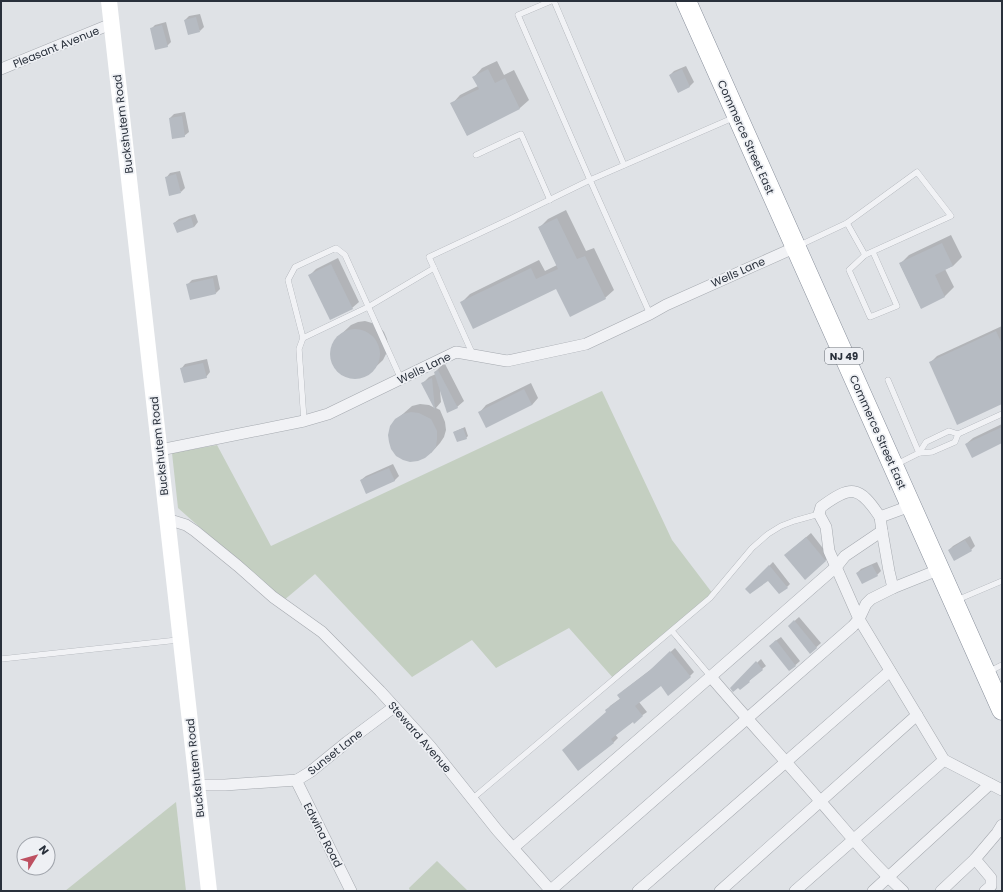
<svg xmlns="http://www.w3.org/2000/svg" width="1003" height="892" font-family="Poppins,sans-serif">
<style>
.green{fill:#c4cfc1}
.shadow{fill:#0003}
.building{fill:#b6bbc2}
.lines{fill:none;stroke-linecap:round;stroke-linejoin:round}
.lane-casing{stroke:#a5a9af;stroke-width:6}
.street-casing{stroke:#a5a9af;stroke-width:12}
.highway-casing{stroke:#888f9b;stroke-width:21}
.lane{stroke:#f1f2f5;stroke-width:5.5}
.street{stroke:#f1f2f5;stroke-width:11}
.secondary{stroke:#fff;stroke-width:16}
.highway{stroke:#fff;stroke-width:20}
.labels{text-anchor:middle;stroke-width:3.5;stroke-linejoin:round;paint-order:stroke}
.shield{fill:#eef0f4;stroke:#646a72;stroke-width:1}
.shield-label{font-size:10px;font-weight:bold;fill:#29303b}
.street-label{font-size:11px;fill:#29303b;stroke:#eef0f4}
</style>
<rect width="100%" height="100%" fill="#dfe2e6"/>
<g class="green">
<path d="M 602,391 L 672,540 L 713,594 L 614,679 L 569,628 L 496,668 L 472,640 L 412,677 L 315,574 L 283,601 L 178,508 L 172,453 L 217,445 L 271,546 Z"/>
<path d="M 176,802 L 186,891 L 65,891 Z"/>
<path d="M 437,861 L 468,891 L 410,891 L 409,888 Z"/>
</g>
<g class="shadow">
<path d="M 200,14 L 204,27 L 200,31 L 185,20 L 189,16 Z"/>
<path d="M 166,22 L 171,42 L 167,46 L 151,29 L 155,25 Z"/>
<path d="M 497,61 L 504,75 L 514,70 L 529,100 L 520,108 L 467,135 L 452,104 L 460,95 L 478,86 L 474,77 L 482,68 Z"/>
<path d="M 686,66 L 694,82 L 690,86 L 678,92 L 670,75 L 674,71 Z"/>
<path d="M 185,112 L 189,132 L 184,136 L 170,118 L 174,114 Z"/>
<path d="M 180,171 L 185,188 L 181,192 L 166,178 L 170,173 Z"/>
<path d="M 566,210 L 586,251 L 594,248 L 614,290 L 605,298 L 557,288 L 461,303 L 470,294 L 539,260 L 545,271 L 557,265 L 539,228 L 548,219 Z"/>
<path d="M 195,214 L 198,222 L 194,227 L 174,223 L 179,219 Z"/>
<path d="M 951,235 L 962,257 L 953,266 L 945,269 L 954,287 L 945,296 L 921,308 L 900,264 L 909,255 Z"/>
<path d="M 338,258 L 359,302 L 352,308 L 310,275 L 316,269 Z"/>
<path d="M 217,275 L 220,289 L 216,293 L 188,284 L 192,280 Z"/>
<path d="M 365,321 L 372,323 L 379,326 L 384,332 L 387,339 L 388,346 L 386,354 L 383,360 L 367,375 L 359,378 L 351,378 L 343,375 L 337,370 L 332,363 L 331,355 L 332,347 L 336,339 L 351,325 L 358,322 Z"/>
<path d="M 1002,326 L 1002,403 L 930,363 L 937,356 Z"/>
<path d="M 207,359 L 210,372 L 206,377 L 181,369 L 185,364 Z"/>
<path d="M 445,364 L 464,401 L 457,407 L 440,390 L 441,402 L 436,408 L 440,410 L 445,422 L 446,430 L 444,437 L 440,443 L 431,453 L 396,420 L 412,406 L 420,404 L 429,405 L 435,408 L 422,384 L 429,377 L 436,374 L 435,372 L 442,365 Z"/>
<path d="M 531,383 L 538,398 L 532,405 L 480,412 L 486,405 Z"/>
<path d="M 1002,424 L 1002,442 L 966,444 L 973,438 Z"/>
<path d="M 465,427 L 468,436 L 466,438 L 454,432 Z"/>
<path d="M 393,464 L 399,476 L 394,481 L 361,480 L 366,476 Z"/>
<path d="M 811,533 L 829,556 L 825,561 L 790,551 Z"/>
<path d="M 970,536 L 975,546 L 971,550 L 949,550 L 953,546 Z"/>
<path d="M 773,562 L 790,584 L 787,587 L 768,580 L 746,589 Z"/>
<path d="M 877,562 L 881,571 L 877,575 L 857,573 L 861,569 Z"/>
<path d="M 799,617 L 821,643 L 811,652 L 789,626 Z"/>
<path d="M 781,637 L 800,661 L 790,670 L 774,642 Z"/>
<path d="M 675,648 L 694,672 L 690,676 L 661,685 L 639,702 L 647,712 L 615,734 L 618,738 L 614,742 L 578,770 L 610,706 L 621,698 L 623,691 L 654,667 Z"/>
<path d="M 761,659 L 766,666 L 762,669 L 749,681 L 738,687 L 731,688 Z"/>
</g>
<g class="building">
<path d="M 196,17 L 200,32 L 188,35 L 184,20 Z"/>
<path d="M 162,25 L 168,47 L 155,50 L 150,28 Z"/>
<path d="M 488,69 L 495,83 L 505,78 L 520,109 L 467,136 L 450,103 L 479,89 L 472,77 Z"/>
<path d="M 682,69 L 690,87 L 678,93 L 669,75 Z"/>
<path d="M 182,116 L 185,137 L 172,139 L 169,118 Z"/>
<path d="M 176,174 L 181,193 L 169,196 L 165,177 Z"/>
<path d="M 191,217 L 194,227 L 177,233 L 173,223 Z"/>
<path d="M 557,218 L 577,259 L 585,256 L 606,299 L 570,317 L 556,289 L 473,329 L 460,302 L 531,268 L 536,279 L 558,269 L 538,227 Z"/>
<path d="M 942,243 L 953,266 L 935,275 L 945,297 L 921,309 L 899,263 Z"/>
<path d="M 331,264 L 353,309 L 330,320 L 308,275 Z"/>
<path d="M 213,278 L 216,294 L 190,300 L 186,284 Z"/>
<circle cx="355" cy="354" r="25"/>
<path d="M 996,331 L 1002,344 L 1002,404 L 957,425 L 929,362 Z"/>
<path d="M 203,363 L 207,378 L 184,383 L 180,368 Z"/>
<path d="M 438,370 L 458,408 L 447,413 L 434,372 Z"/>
<path d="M 432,378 L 435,410 L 421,383 Z"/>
<path d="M 524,389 L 532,405 L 486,428 L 478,412 Z"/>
<path d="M 411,412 L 419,413 L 431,419 L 437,431 L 437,439 L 436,447 L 431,453 L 425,458 L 418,461 L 410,462 L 403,460 L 396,456 L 391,449 L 389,442 L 388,435 L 390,426 L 395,419 L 403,414 Z"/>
<path d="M 1002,427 L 1002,443 L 972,458 L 965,444 Z"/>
<path d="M 463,428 L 467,439 L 457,442 L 453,432 Z"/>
<path d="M 389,468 L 395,481 L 366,494 L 360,480 Z"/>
<path d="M 806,537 L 826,561 L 805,580 L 784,555 Z"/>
<path d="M 965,540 L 972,551 L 954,561 L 948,550 Z"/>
<path d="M 769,565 L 788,588 L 779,594 L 768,581 L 750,594 L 745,589 Z"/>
<path d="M 872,565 L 878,576 L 862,584 L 856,573 Z"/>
<path d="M 794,620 L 817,648 L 810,654 L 788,626 Z"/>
<path d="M 776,640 L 796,666 L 789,671 L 769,646 Z"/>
<path d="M 670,651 L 691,677 L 668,696 L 661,686 L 635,706 L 643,716 L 634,724 L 633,722 L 611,739 L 614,743 L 578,771 L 562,750 L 606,712 L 605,710 L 620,699 L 617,695 L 649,671 Z"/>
<path d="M 756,661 L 763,670 L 749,681 L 750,682 L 740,690 L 738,688 L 733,692 L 730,688 Z"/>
</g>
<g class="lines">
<defs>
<g id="lane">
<path d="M 554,1 L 624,165"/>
<path d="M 476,155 L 521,134 L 550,200"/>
<path d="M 847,223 L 865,255"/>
<path d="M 798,246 L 847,223 L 917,172 L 951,216 L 865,255 L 849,270 L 870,317 L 897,306 L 873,252"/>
<path d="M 650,314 L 590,180 L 735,117"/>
<path d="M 303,338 L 288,280 L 295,267 L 336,248 L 345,255 L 401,379"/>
<path d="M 473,355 L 429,257 L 508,220 L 590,180 L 518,15 L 551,1"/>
<path d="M 888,380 L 919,453 L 897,464"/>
<path d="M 304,421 L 299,349 L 303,338 L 368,307 L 434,268"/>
<path d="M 949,431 L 958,434 L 955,442 L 932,452 L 919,453 L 926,442 Z"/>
<path d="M 958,434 L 1002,414"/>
<path d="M 957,600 L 1002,581"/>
<path d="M 672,631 L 711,677"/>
<path d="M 1,659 L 178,640"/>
<path d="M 988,672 L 1002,665"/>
<path d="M 472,799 L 710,598 L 752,548 L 768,534 L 781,526 L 794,521 L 819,514"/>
</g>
<g id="street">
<path d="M 1,69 L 111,24"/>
<path d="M 160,450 L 304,421 L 328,414 L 456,352 L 507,361 L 586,344 L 650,314 L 666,305 L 796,247"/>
<path d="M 910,506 L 880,517 C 859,485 851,485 821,507 L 819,514 L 826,527 L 829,551 L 859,619 L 944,760 L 1002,790"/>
<path d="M 167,519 L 186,525 L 195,531 L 238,566 L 273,597 L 322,632 L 380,691 L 430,746 L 497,830 L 551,891"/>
<path d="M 882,531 L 889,571 L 893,588"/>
<path d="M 711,677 C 747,719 785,760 821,802 C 848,833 873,864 903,891"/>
<path d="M 296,780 L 351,891"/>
<path d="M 197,785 L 225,785 L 297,780 L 310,772 L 347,742 L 394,707"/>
<path d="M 513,848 L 676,707 L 837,566 L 845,556 L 882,531 L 880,517"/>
<path d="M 551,890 C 651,802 752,714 853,626 L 859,619 L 866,604 L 871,599 L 893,588 L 938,570"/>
<path d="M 638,891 L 890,671"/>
<path d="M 720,891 L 917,715"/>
<path d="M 795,891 L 944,760"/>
<path d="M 873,891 L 990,784"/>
<path d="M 941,891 L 975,859"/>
<path d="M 985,891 L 991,886 L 991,878 L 975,859 L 997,833 L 1002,825"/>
</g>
<path id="highway" d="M 686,1 L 1002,710"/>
</defs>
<use href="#lane" class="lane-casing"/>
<use href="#street" class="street-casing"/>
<use href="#highway" class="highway-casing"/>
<use href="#lane" class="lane"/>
<use href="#street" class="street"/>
<path class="secondary" d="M 109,1 L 209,891"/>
<use href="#highway" class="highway"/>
</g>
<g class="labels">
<rect class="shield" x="825" y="348" width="38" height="16" rx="3"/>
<g class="shield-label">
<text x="844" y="360">NJ 49</text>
</g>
<g class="street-label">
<text transform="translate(56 47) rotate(-22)" y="4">Pleasant Avenue</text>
<text transform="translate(123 124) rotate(-97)" y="4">Buckshutem Road</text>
<text transform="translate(746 137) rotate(66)" y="4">Commerce Street East</text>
<text transform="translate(738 272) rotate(-24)" y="4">Wells Lane</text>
<text transform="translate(424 368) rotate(-26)" y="4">Wells Lane</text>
<text transform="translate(878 432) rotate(66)" y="4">Commerce Street East</text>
<text transform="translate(159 446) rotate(-96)" y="4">Buckshutem Road</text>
<text transform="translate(420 737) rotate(49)" y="4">Steward Avenue</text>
<text transform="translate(335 752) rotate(-38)" y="4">Sunset Lane</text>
<text transform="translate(195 768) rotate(-96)" y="4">Buckshutem Road</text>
<text transform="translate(323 835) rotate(63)" y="4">Edwina Road</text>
</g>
</g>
<rect width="1003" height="892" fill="none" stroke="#29303b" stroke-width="4"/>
<g transform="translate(36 856) rotate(53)"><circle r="19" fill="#eef0f4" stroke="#9fa3aa"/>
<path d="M0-3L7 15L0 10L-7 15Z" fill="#be5061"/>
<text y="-6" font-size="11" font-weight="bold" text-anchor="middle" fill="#29303b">N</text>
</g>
</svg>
